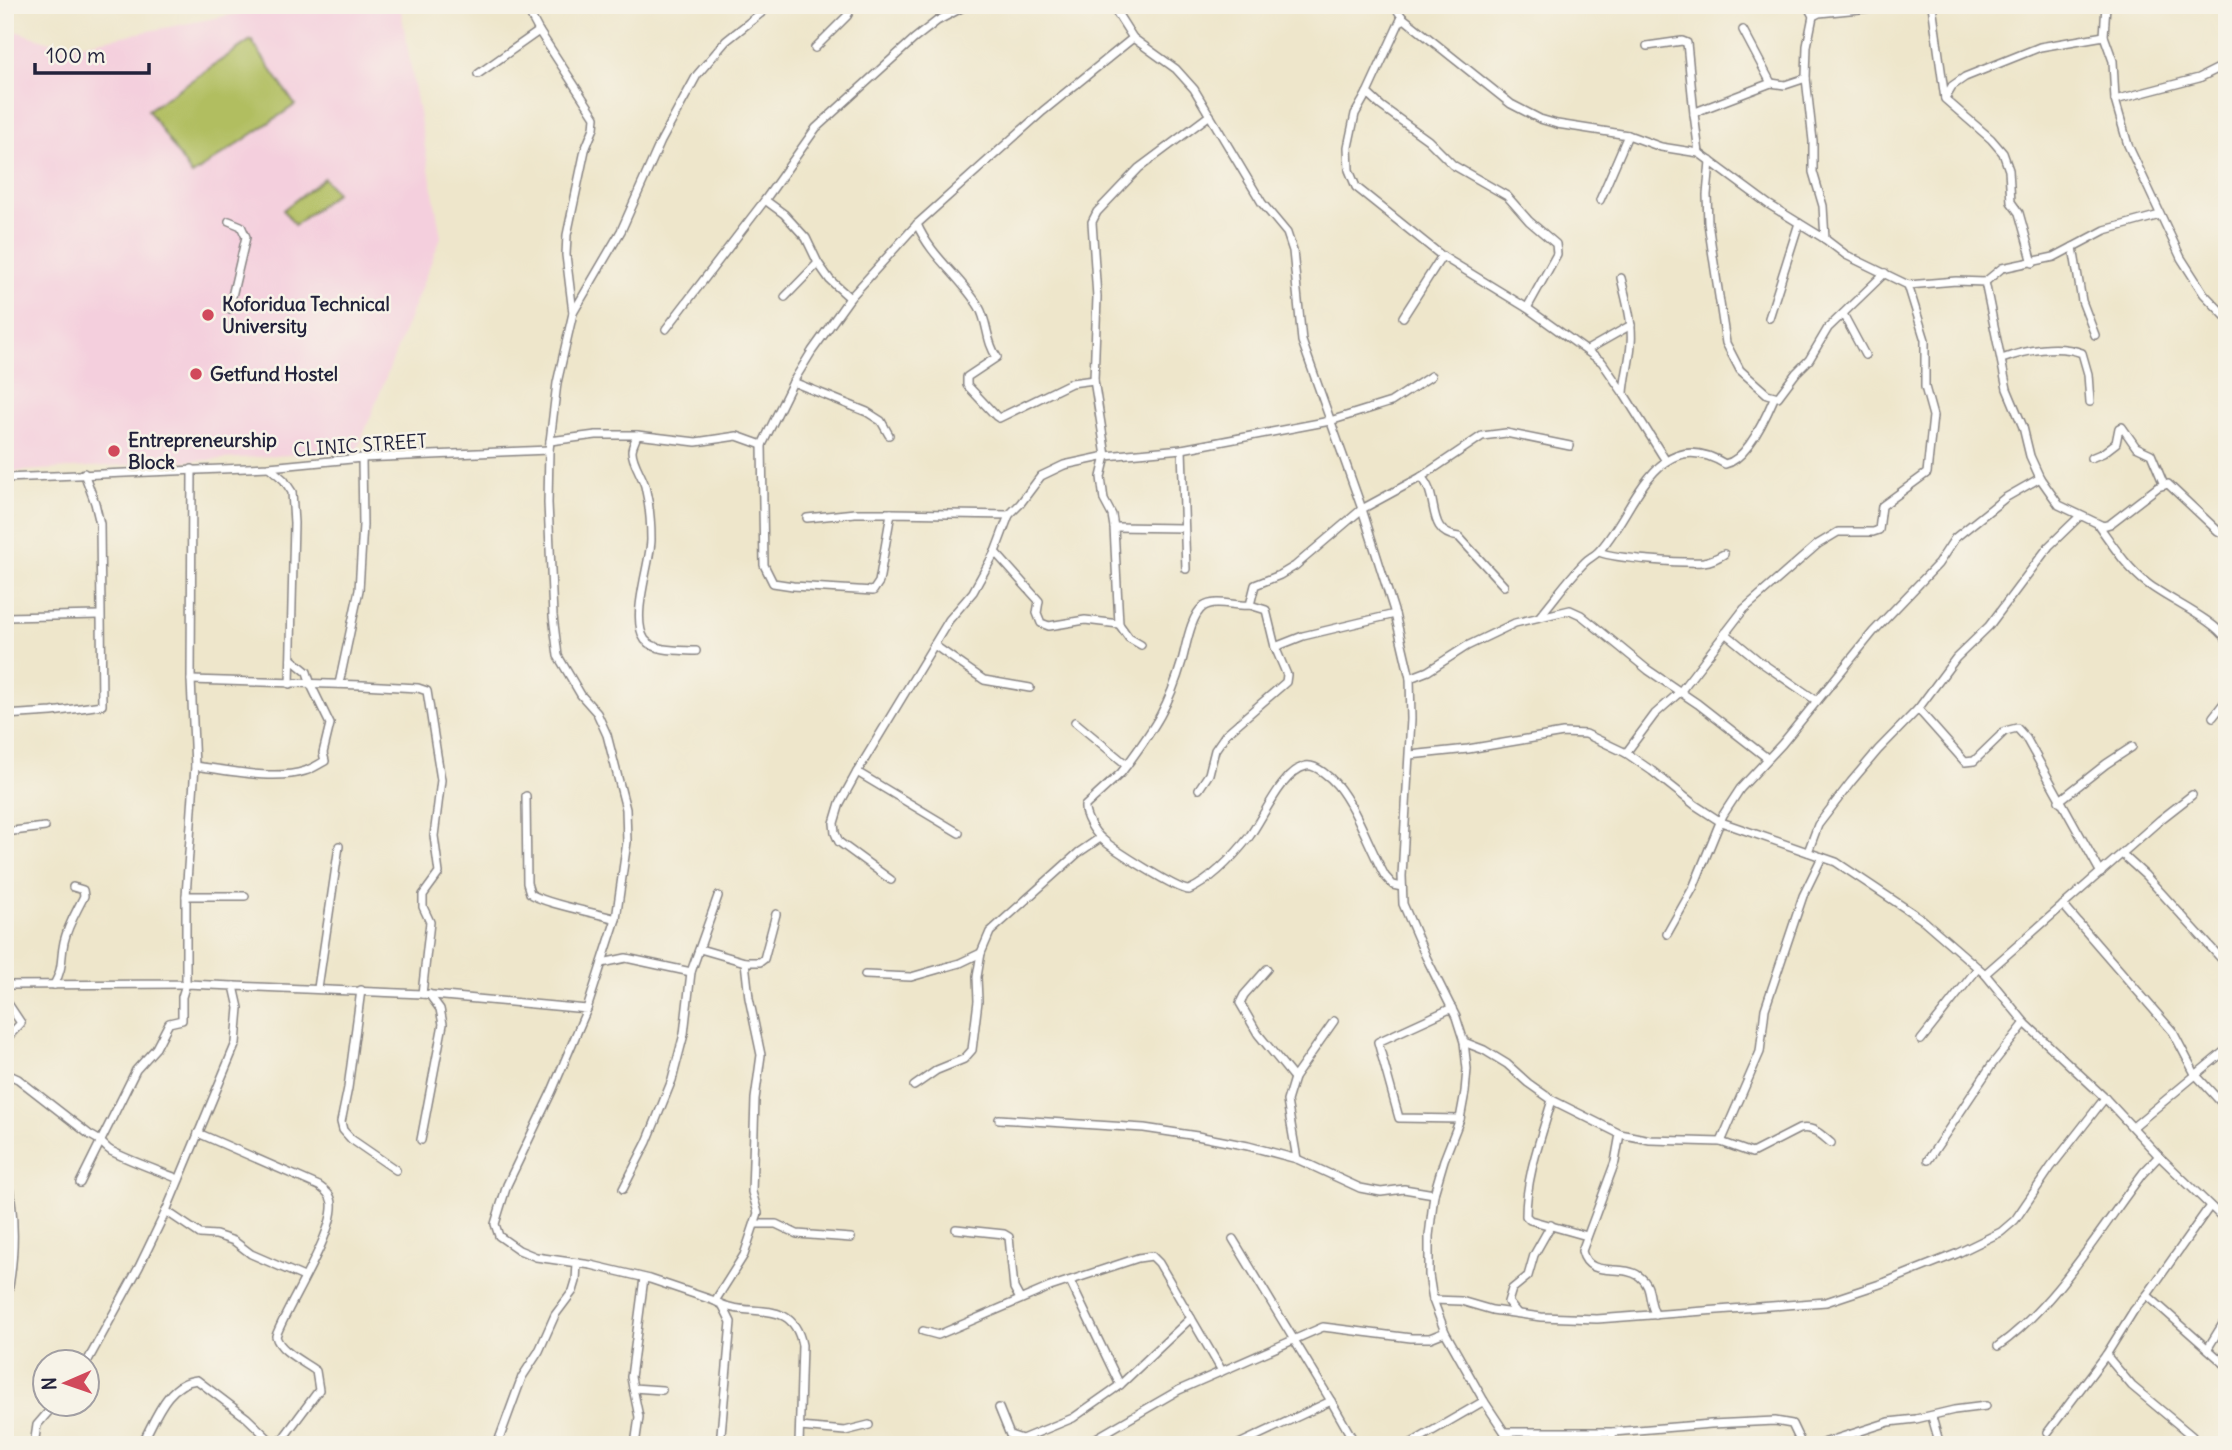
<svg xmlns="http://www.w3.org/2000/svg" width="2232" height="1450" font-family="Delius,sans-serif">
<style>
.built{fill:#f4cfdd}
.garden{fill:#b1be60;stroke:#6a704e;stroke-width:2}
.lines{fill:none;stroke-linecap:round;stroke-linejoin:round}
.minor-casing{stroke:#888483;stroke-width:10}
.minor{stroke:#fff;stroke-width:7}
.poi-dot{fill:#d1495b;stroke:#f7f3e8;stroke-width:2.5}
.labels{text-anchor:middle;stroke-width:5;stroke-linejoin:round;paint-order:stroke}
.poi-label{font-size:19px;font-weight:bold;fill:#22223b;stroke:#f7f3e8;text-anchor:start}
.street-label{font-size:19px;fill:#22223b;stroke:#f7f3e8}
</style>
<rect width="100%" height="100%" fill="#f7f3e8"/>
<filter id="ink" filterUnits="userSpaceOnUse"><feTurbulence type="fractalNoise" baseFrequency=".0143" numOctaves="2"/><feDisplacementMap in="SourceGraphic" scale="14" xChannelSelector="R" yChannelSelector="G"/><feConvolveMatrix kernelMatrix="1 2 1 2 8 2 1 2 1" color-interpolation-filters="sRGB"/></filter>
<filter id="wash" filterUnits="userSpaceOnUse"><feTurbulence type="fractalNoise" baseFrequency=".00686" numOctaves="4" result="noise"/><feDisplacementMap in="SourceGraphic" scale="28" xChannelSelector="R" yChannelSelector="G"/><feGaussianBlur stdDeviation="1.57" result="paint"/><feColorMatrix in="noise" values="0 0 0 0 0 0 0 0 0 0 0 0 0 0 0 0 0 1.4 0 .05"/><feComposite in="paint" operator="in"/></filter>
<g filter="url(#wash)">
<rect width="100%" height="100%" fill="#eee6cb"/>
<path class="built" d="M 282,5 L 400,5 L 441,237 L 357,451 L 5,472 L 5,28 L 67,47 Z"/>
<g class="garden">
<path d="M 251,40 L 295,105 L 192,175 L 148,110 Z"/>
<path d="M 324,178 L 336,193 L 295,225 L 283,210 Z"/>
</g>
</g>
<g filter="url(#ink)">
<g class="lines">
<defs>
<g id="minor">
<path d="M 525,5 L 539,31 L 595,117 L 594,128 L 585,150 L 567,235 L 566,255 L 573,313 L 557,383 L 549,450 L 548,503 L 553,616 L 558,656 L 581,695 L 597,713 L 607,735 L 626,809 L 627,842 L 616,919 L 587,1009"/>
<path d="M 1112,5 L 1133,38 L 1176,69 L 1194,89 L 1262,203 L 1287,233 L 1293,251 L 1302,341 L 1362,509 L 1395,614 L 1410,678 L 1411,719 L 1402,876 L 1403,904 L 1426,957 L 1456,1017 L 1464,1042 L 1467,1069 L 1465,1092 L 1460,1119 L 1444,1160 L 1434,1194 L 1429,1236 L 1429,1275 L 1433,1300 L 1445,1332 L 1484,1401 L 1513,1445"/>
<path d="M 1394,5 L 1402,17 L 1511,104 L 1540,119 L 1557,124 L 1628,135 L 1661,147 L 1699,153 L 1768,204 L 1825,239 L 1846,255 L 1908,285 L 1956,281 L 1985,282 L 2007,389 L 2023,427 L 2030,456 L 2040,478 L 2059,505 L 2103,526 L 2110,524 L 2158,487 L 2168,484 L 2218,531 L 2227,536"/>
<path d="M 1807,5 L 1813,16 L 1807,46 L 1806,78 L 1813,141 L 1813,172 L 1823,206 L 1825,239"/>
<path d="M 1932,5 L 1945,99 L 1991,139 L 2003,153 L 2009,170 L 2011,202 L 2019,213 L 2033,263"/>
<path d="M 2106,5 L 2104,36 L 2113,61 L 2115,100 L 2128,145 L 2181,258 L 2204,294 L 2227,318"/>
<path d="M 450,7 L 456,5"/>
<path d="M 1813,16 L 1819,13 L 1900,5"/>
<path d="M 1402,17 L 1367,93 L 1355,114 L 1348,147 L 1349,170 L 1356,187 L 1442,256 L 1527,308 L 1602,362 L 1624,394 L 1666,461"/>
<path d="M 1743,30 L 1771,83"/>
<path d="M 1647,46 L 1682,41 L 1687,43 L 1694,114"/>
<path d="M 815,48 L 847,16 L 853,5"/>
<path d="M 478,74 L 539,31"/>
<path d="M 1367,93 L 1381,106 L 1428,140 L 1453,165 L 1507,196 L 1529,221 L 1556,244 L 1557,254 L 1527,308"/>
<path d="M 1945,98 L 1952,86 L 1965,77 L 2040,47 L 2104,36"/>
<path d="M 2115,100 L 2199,78 L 2227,64"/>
<path d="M 1699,153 L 1694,114 L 1698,111 L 1771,83 L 1785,85 L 1806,78"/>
<path d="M 1710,161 L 1707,195 L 1708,223 L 1726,343 L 1740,370 L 1767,394 L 1778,397 L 1796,373 L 1809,360 L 1828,328 L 1885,273"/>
<path d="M 765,200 L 784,214 L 806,238 L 818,263 L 830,280 L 850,298"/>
<path d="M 1600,200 L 1628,135"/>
<path d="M 917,224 C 931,257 961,277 979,307 C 988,322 986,343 997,357 L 967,377 L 967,385 L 996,416 L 999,418 L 1071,383 L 1094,380"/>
<path d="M 2073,247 L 2082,301 L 2095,335"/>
<path d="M 1621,278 C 1626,300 1633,322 1631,344 C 1630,361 1625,376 1624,393"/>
<path d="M 1985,282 L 2002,268 L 2054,257 L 2105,230 L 2160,215"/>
<path d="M 785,297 L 818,263"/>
<path d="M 229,309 L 246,237 L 241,226 L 229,221"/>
<path d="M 573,313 L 621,231 L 661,141 L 697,75 L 726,41 L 771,5"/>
<path d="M 1843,314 L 1865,355"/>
<path d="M 1403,317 L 1442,256"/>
<path d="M 1769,318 L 1799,223"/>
<path d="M 666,329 L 765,200 L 816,128 L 914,39 L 937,21 L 967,5"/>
<path d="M 1587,350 L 1631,325"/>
<path d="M 2002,359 C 2026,350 2058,344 2082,353 L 2088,374 L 2090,402"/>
<path d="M 793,382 L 867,412 L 881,421 L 889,435"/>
<path d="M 550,441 L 596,435 L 637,435"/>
<path d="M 1182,449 L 1186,569"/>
<path d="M 2091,458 L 2103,453 L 2116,443 L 2119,428 L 2122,427 L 2136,447 L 2151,454 L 2164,485"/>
<path d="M 269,467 L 284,480 L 292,492 L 294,523 L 290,684"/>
<path d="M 1421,477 C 1441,496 1424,533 1459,537 L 1504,586"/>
<path d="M 5,478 L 269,467 L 362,458 L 549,450"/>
<path d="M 1009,515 L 891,513 L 879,582 L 873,591 L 793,586 L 773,583 L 764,565 L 762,445 L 793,382 L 812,351 L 850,298 L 917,224 L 1043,111 L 1133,38"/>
<path d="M 807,518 L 855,513 L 891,513"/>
<path d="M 2099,526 C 2114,547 2127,568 2148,584 C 2169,600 2215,620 2227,640"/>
<path d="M 1114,527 L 1183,528"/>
<path d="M 995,552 L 1039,601 L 1037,613 L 1041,623 L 1049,626 L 1085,620 L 1119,624"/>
<path d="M 1599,552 C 1616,559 1684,563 1703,562 C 1712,561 1717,558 1724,554"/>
<path d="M 1540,616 C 1555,598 1569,578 1585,562 C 1589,558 1594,556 1598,552 C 1634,516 1654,421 1725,464 C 1747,460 1766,417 1774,398"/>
<path d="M 5,617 L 100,615"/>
<path d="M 1725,633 L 1759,661 L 1817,701"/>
<path d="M 934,645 L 984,680 L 1030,688"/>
<path d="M 1141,645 L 1129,638 L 1119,624 L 1114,527 L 1112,515 L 1104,500 L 1101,477 L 1106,456 L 1094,380 L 1097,297 L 1092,222 L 1097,212 L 1139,168 L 1210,115"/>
<path d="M 1275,647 L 1266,610 L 1250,605 L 1255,585 L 1280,575 L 1295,566 L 1362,509 L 1421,477 L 1482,436 L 1506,433 L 1570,446"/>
<path d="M 696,651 C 682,650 655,652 645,640 C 630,618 650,566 651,540 C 651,523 649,502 645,486 C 642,475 632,462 632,451 C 632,446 636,440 637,435 L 696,442 L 737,436 L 762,445"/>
<path d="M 1410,678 L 1428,671 L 1467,646 L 1515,623 L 1570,610 L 1581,615 L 1648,670 L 1698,704 L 1767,758"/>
<path d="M 191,680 L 362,685 L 418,688 L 427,691 L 441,780 L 434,836 L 439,873 L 423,895 L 423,907 L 430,922 L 422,994"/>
<path d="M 339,684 L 359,590 L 363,525 L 362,458"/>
<path d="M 1918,709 L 1965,762 L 1974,761 L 2005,731 L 2017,728 L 2026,738 L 2101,873"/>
<path d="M 5,715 L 52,712 L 102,705 L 100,524 L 95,503 L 84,473"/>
<path d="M 2213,717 L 2227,699"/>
<path d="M 1075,722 L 1127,765 L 1121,773 L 1085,806 C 1084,816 1094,832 1102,839 C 1113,849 1177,890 1189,890 C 1211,880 1234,856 1249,837 C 1263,819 1282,771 1306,766 C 1316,764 1331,778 1337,785 C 1356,808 1370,849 1385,876 L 1393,885 L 1402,887"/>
<path d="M 1626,753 L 1655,714 L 1680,692 L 1744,609 L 1818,544 L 1838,532 L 1873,532 L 1879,530 L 1882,506 L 1927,473 L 1933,416 L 1925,387 L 1925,340 L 1908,285"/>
<path d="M 1410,755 L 1468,749 L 1563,733 L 1586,734 L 1626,753 L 1652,771 L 1695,805 L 1721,822 L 1836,862 L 1923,920 L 1985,974 L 2025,1023 L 2105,1098 L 2159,1156 L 2227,1222"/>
<path d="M 1127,765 C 1155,727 1169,706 1182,661 C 1186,647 1191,615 1203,607 C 1215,598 1237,607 1250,605"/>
<path d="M 195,766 C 227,770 274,781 305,771 C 312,769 319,764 325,761 L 323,753 L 330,724 L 311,685 L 307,672 L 291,659"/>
<path d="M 857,772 L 959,833"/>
<path d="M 1199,789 L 1209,774 L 1215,750 L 1226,734 L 1286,682 L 1287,675 L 1275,647 L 1303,636 L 1395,614"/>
<path d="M 526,796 L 527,883 L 530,893 C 540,903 597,913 616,919"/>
<path d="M 2059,801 L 2106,764 L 2132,747"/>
<path d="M 5,832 L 45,827"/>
<path d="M 1808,852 L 1818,825 L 1851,782 L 1878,750 L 1918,709 L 1956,658 L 1989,626 L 2049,546 L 2080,516"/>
<path d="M 2123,855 L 2145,875 L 2227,965"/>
<path d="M 891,880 L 839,842 L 835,833 L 834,823 L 840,803 L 857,772 L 949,620 L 973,592 L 995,552 L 1009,515 L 1020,504 L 1041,476 L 1064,465 L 1106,456 L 1182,449 L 1330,421 L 1391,402 L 1431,376"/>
<path d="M 186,896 L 245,896"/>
<path d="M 2063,905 L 2173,1032 L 2195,1074 L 2227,1109"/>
<path d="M 1667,934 L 1693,888 L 1723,815 L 1740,789 L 1782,744 L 1873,632 L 1938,564 L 1955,538 L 2005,498 L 2040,478"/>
<path d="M 700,949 L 745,962 L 760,962 L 764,959 L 776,914"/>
<path d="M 602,963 L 626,958 L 691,972"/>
<path d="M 1267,969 L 1244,995 L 1240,1003 L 1258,1034 L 1294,1078"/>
<path d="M 1985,974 L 2160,820 L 2192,795"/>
<path d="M 865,975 L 911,977 L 960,963 L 981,953"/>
<path d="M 5,985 L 186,984 L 186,896 L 195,766 L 191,680 L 192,469"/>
<path d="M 54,985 C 64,966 60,961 64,942 C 68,924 77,911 84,896 L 83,890 L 73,887"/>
<path d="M 318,988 L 339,846"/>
<path d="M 361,990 L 348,1088 L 341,1122 L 343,1130 L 351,1139 L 396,1170"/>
<path d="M 5,999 L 21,1023 L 5,1040"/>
<path d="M 1452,1008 L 1378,1042 L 1399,1118 L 1460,1119"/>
<path d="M 1921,1040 L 1978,968"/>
<path d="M 1464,1042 L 1484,1050 L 1507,1064 L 1528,1083 L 1552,1100 L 1620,1134 L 1650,1140 L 1721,1142 L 1752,1153 L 1799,1129 C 1814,1126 1820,1134 1831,1143"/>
<path d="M 5,1073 L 18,1079 L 90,1135 C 102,1140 103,1146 111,1151 C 133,1162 156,1170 179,1179"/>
<path d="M 914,1086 L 937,1070 L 964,1059 L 972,1050 L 978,1001 L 977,977 L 981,953 L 990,932 L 1078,853 L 1100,838"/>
<path d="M 1552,1100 C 1541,1138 1526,1176 1526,1216 L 1530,1220 L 1587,1236"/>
<path d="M 999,1119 L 1144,1128 L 1197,1136 L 1248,1146 L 1297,1159 L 1360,1188 L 1381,1192 L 1404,1189 L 1434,1194"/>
<path d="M 2133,1127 L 2227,1049"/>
<path d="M 198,1133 L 319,1186 C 326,1191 331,1195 332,1203 C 335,1233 288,1304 276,1336 C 279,1351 304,1362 316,1371 L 319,1390 L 278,1445"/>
<path d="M 1620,1134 L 1615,1162 L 1582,1251 C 1589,1280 1621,1263 1639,1276 C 1654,1287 1647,1302 1656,1315"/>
<path d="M 421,1140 L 443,1024 L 440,1009 L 429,994"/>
<path d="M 1721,1142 L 1760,1052 L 1765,1009 L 1803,896 L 1822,857"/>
<path d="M 1297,1159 L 1287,1101 L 1294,1078 L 1334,1021"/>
<path d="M 1928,1160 L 1991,1066 L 2025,1023"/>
<path d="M 5,1170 C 17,1215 15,1262 5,1307"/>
<path d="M 80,1183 L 136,1070 L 156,1048 L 169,1023 L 182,1020 L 182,997 L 186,984 L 422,994 L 587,1009 L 552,1091 L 507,1185 L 495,1224 L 499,1236 L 519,1250 L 536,1257 L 591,1265 L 650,1279 L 715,1301 C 747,1321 792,1294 802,1345 L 799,1445"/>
<path d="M 623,1189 L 647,1142 L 672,1080 L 684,1034 L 691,972 L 718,896"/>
<path d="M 166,1211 L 200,1234 L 216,1235 L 234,1241 L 251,1254 L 304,1277"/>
<path d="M 756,1224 L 776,1224 L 797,1234 L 851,1238"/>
<path d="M 956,1229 L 1004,1234 L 1009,1237 L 1014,1288 L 1020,1299"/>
<path d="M 1233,1239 L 1331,1401 L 1237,1445"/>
<path d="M 644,1278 L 631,1377 L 633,1388 L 662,1390"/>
<path d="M 1070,1281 L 1120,1385 L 1191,1318"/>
<path d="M 2147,1295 L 2227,1366"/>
<path d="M 1433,1300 L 1461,1301 L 1492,1310 L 1541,1317 L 1597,1319 L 1826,1302 L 1886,1282 L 1956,1254 L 2001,1232 L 2015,1220 L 2051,1167 L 2105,1098"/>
<path d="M 715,1301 L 744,1255 L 758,1213 L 752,1192 L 755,1099 L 761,1055 L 749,998 L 745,962"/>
<path d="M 1517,1313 L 1508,1302 L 1512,1289 L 1528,1276 L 1534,1255 L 1551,1225"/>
<path d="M 923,1331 L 938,1335 L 1050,1287 L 1138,1258 L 1152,1256 L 1159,1263 L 1222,1371"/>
<path d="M 1998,1346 C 2055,1306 2101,1228 2143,1173 L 2159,1156"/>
<path d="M 2208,1348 L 2227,1317"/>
<path d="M 2106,1355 L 2132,1386 L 2192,1436 L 2194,1440 L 2192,1445"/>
<path d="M 87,1362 L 139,1267 L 166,1211 L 236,1043 L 239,1008 L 234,986"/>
<path d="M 633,1388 L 639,1417 L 635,1445"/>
<path d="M 1331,1401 L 1356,1445"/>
<path d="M 999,1408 L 1010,1435 L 1022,1439 L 1073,1418 L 1120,1385"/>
<path d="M 1932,1417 L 1940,1445"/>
<path d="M 800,1427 L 845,1431 L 869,1425"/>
<path d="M 1505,1432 L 1613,1432 L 1711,1424 L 1775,1421 L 1792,1424 L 1802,1445"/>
<path d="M 2048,1432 L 2106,1355 L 2134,1310 L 2147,1295 L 2210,1206"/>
<path d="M 34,1445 L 37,1425 L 55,1404"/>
<path d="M 141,1445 C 155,1421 166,1383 197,1380 L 247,1418 L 275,1445"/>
<path d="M 497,1445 L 522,1377 L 539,1351 L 555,1315 L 573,1291 L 576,1281 L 577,1263"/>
<path d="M 720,1445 L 731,1322 L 723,1306"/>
<path d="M 1084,1445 L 1179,1390 L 1323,1327 L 1411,1338 L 1430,1338 L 1445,1332"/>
<path d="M 1408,1445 L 1484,1401"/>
<path d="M 1610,1445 L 1613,1432"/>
<path d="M 1817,1445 L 1889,1422 L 1916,1419 L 1954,1410 L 1986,1406"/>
</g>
</defs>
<use href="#minor" class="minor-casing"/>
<use href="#minor" class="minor"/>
</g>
</g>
<g class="poi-dot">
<circle cx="208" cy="315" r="7"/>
<circle cx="196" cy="374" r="7"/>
<circle cx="114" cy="451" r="7"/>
</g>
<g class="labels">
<g class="poi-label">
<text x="222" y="311">Koforidua Technical<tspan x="222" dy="22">University</tspan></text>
<text x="210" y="381">Getfund Hostel</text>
<text x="128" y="447">Entrepreneurship<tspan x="128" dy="22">Block</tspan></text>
</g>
<g class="street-label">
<text transform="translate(360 445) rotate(-4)" y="7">CLINIC STREET</text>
</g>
</g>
<rect width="2232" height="1450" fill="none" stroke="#f7f3e8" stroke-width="28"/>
<g transform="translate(66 1383) rotate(268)"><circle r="33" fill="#f7f3e8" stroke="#a29fa3" stroke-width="2"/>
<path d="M0-5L12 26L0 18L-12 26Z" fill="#d1495b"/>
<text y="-10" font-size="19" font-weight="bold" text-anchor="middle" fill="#22223b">N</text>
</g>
<path d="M35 63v10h114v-10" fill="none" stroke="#22223b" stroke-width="3.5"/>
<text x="46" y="63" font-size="21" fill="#22223b" stroke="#f7f3e8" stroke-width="5" paint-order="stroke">100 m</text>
</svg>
